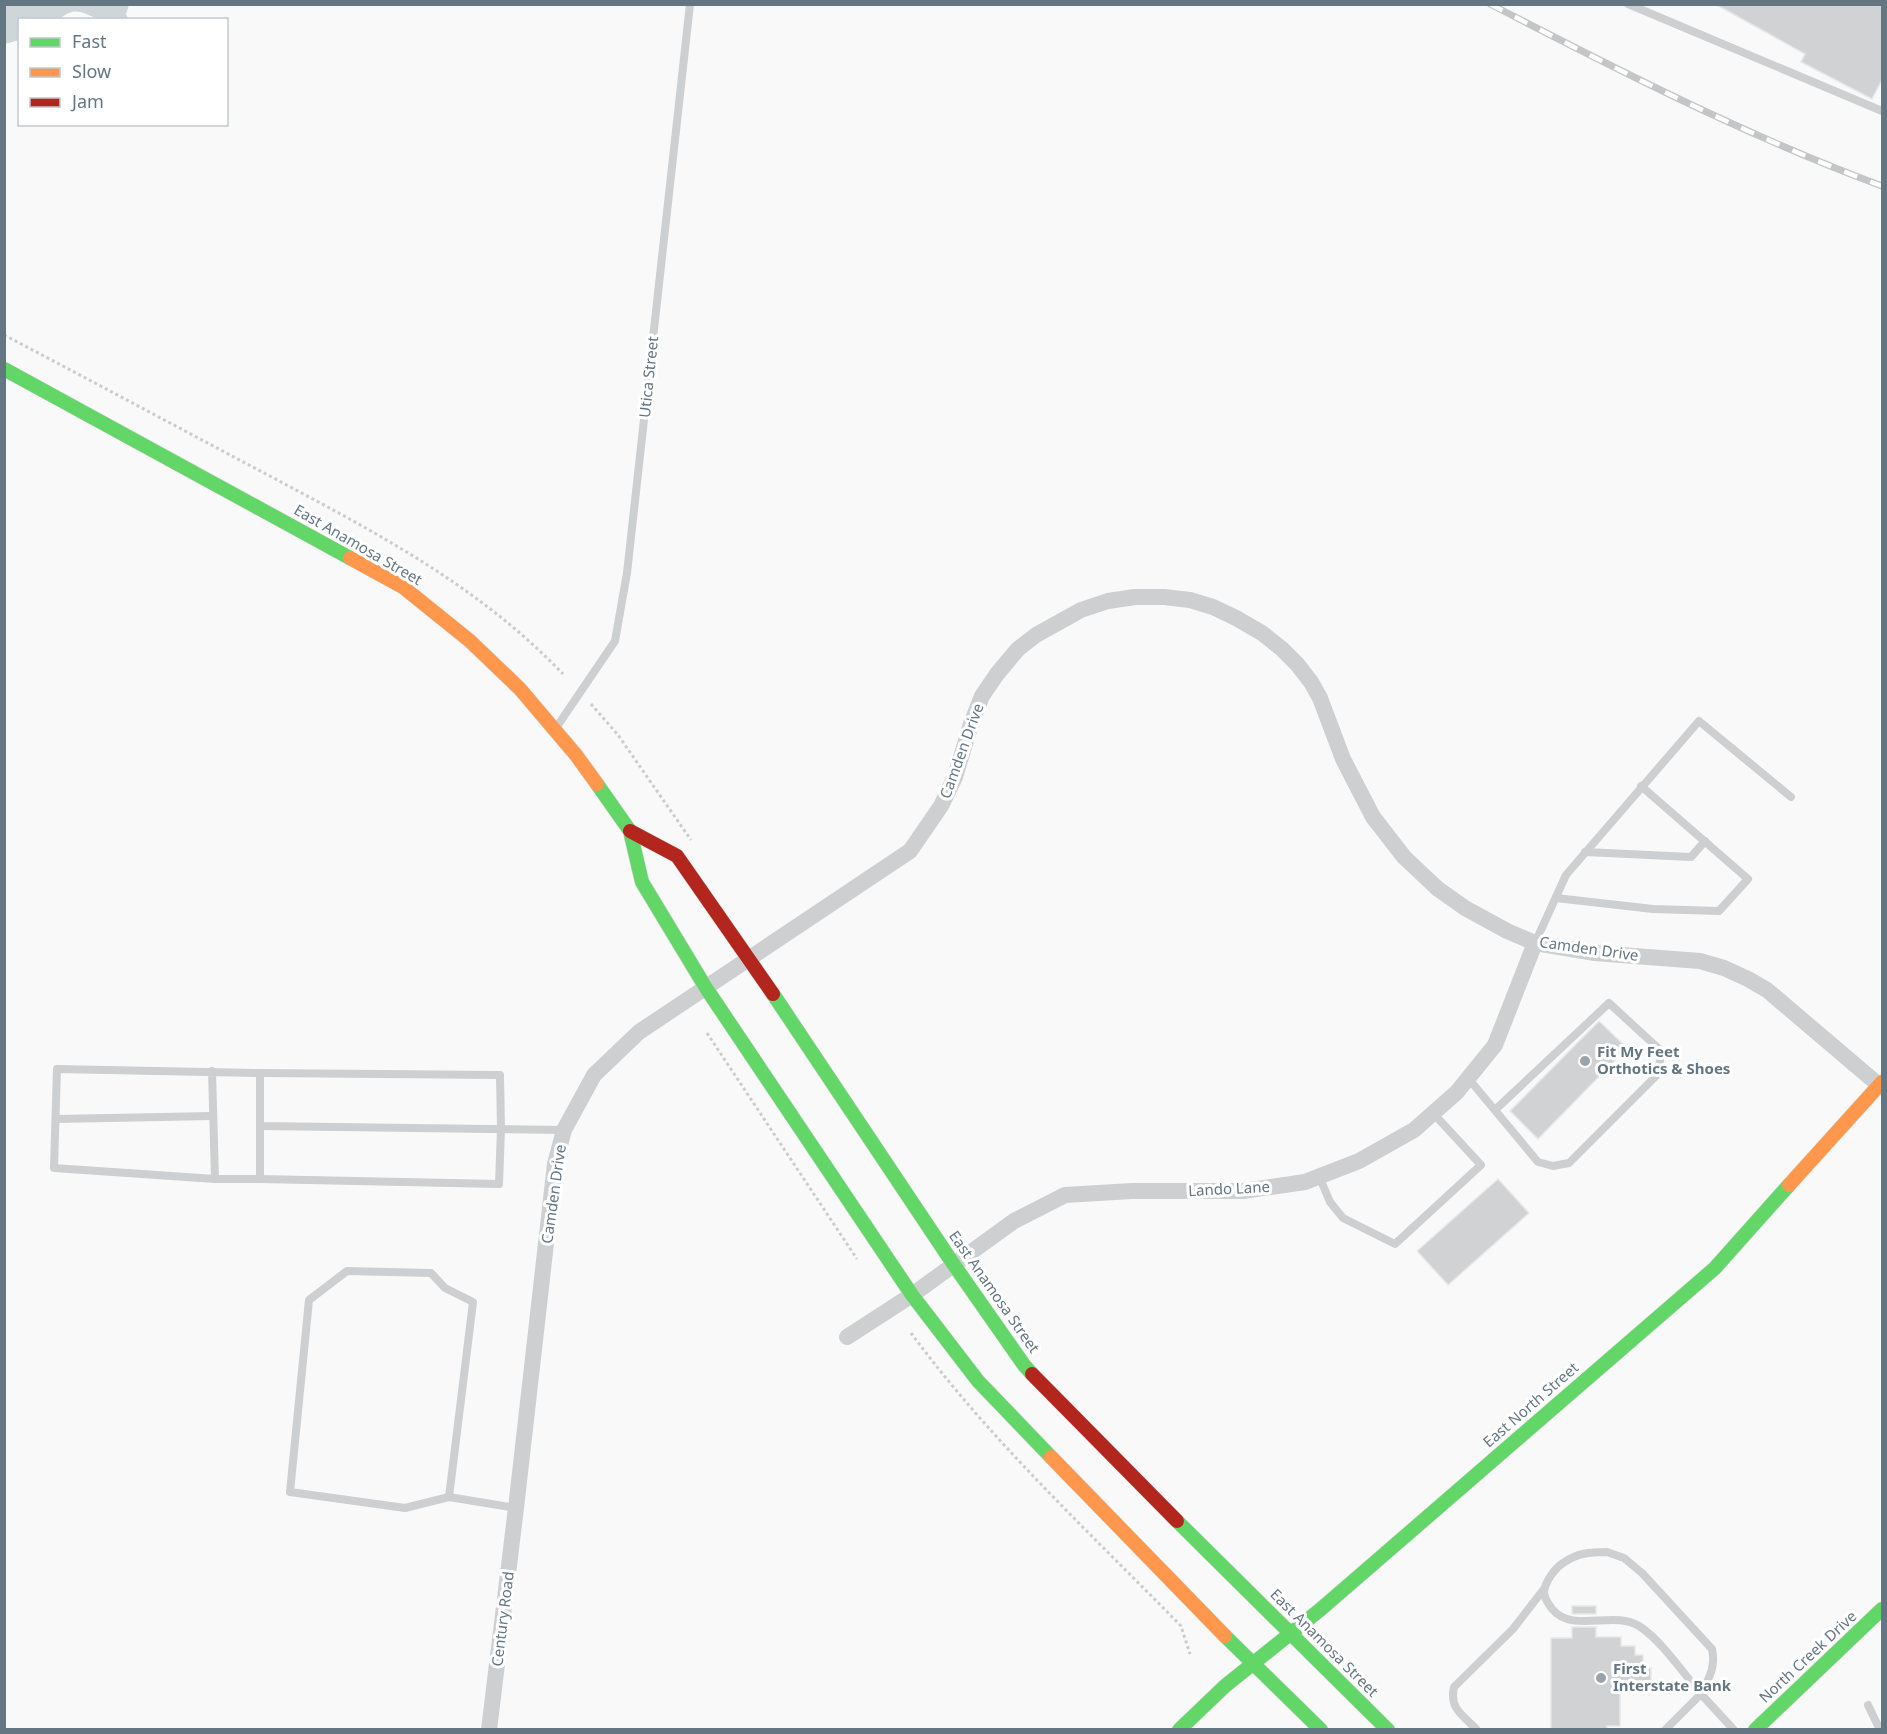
<svg xmlns="http://www.w3.org/2000/svg" width="1887" height="1734" font-family="'Noto Sans',sans-serif">
<style>
.water{fill:#ced6d9}
.building{fill:#d0d2d3;stroke:#e8e8e8;stroke-width:1.5}
.lines{fill:none;stroke-linecap:round;stroke-linejoin:round}
.fast-casing{stroke:#d5d6d7;stroke-width:15}
.slow-casing{stroke:#d5d6d7;stroke-width:15}
.jam-casing{stroke:#d5d6d7;stroke-width:15}
.path{stroke:#cbcccd;stroke-width:3;stroke-dasharray:3 3;stroke-linecap:butt}
.lane{stroke:#cecfd0;stroke-width:8}
.street{stroke:#cecfd0;stroke-width:16}
.fast{stroke:#63d668;stroke-width:14}
.slow{stroke:#ff974d;stroke-width:14}
.jam{stroke:#b3261e;stroke-width:14}
.rail-casing{stroke:#c3c5c6;stroke-width:7}
.rail{stroke:#fff;stroke-width:4.5;stroke-dasharray:14;stroke-linecap:butt}
.poi-dot{fill:#99a4ac;stroke:#fff;stroke-width:2}
.labels{text-anchor:middle;stroke-width:6;stroke-linejoin:round;paint-order:stroke}
.street-label{font-size:15px;fill:#657683;stroke:#fff}
.poi-label{font-size:15px;font-weight:bold;fill:#657683;stroke:#fff;text-anchor:start}
</style>
<rect width="100%" height="100%" fill="#f9f9f9"/>
<path class="water" d="M 5,4 L 129,5 L 126,14 L 128,19 C 119,20 107,21 99,19 C 83,14 75,5 60,19 L 20,20 L 19,40 L 5,44 Z"/>
<g class="building">
<path d="M 1715,4 L 1882,4 L 1882,80 L 1872,99 L 1801,62 L 1805,54 Z"/>
<path d="M 1599,1021 L 1627,1048 L 1538,1139 L 1510,1111 Z"/>
<path d="M 1498,1179 L 1529,1213 L 1448,1285 L 1417,1251 Z"/>
<rect x="1572" y="1606" width="24" height="8"/>
<path d="M 1572,1627 L 1596,1627 L 1596,1637 L 1621,1637 L 1621,1646 L 1635,1646 L 1635,1655 L 1643,1655 L 1643,1668 L 1651,1668 L 1651,1688 L 1620,1688 L 1620,1726 L 1607,1726 L 1607,1730 L 1551,1730 L 1551,1638 L 1572,1638 Z"/>
</g>
<g class="lines">
<defs>
<g id="fast">
<path d="M 4,369 L 350,558"/>
<path d="M 597,784 L 630,831 L 642,882 L 706,988 L 912,1295 L 978,1381 L 1051,1457"/>
<path d="M 773,994 L 954,1265 L 1024,1365 L 1032,1374"/>
<path d="M 1177,1521 L 1388,1730"/>
<path d="M 1225,1636 L 1321,1730"/>
<path d="M 1179,1730 L 1225,1686 L 1321,1609 L 1715,1268 L 1789,1185"/>
<path d="M 1755,1730 L 1882,1609"/>
</g>
<g id="slow">
<path d="M 350,558 L 403,587 L 470,641 L 520,689 L 576,755 L 597,784"/>
<path d="M 1789,1185 L 1882,1082"/>
<path d="M 1051,1457 L 1225,1636"/>
</g>
<g id="jam">
<path d="M 630,831 L 677,856 L 773,994"/>
<path d="M 1032,1374 L 1177,1521"/>
</g>
</defs>
<use href="#fast" class="fast-casing"/>
<use href="#slow" class="slow-casing"/>
<use href="#jam" class="jam-casing"/>
<g class="path">
<path d="M 4,335 C 92,381 179,428 266,474 C 373,531 478,585 563,674"/>
<path d="M 591,704 L 618,735 L 691,840"/>
<path d="M 707,1033 L 857,1259"/>
<path d="M 911,1333 C 990,1440 1088,1531 1181,1626 L 1190,1654"/>
</g>
<g class="lane">
<path d="M 1628,4 L 1882,111"/>
<path d="M 556,728 L 615,641 L 627,573 L 690,4"/>
<path d="M 1585,852 L 1691,857 L 1705,841"/>
<path d="M 1556,898 L 1653,909 L 1719,911 L 1748,879 L 1641,786"/>
<path d="M 1535,943 L 1566,875 L 1699,721 L 1791,797"/>
<path d="M 212,1071 L 215,1179 L 54,1168 L 57,1069 L 260,1073 L 260,1126 L 564,1130"/>
<path d="M 260,1073 L 500,1075 L 501,1129 L 499,1184 L 260,1179"/>
<path d="M 1468,1078 L 1538,1162 L 1553,1166 L 1569,1163 L 1656,1076 L 1660,1061 L 1660,1050 L 1609,1003 L 1495,1110"/>
<path d="M 56,1119 L 213,1116"/>
<path d="M 1319,1176 L 1330,1202 L 1343,1218 L 1395,1244 L 1481,1165 L 1433,1113"/>
<path d="M 215,1179 L 260,1179 L 260,1126"/>
<path d="M 449,1497 L 405,1508 L 290,1492 L 309,1300 L 347,1271 L 431,1273 L 445,1288 L 473,1302 L 449,1497 L 516,1508"/>
<path d="M 1607,1552 L 1624,1558 L 1642,1573 L 1712,1649 C 1716,1667 1709,1678 1701,1694 C 1684,1674 1660,1639 1639,1626 C 1613,1610 1573,1634 1552,1609 C 1548,1603 1545,1600 1544,1593 C 1544,1583 1555,1568 1563,1563 C 1577,1553 1590,1552 1607,1552 Z"/>
<path d="M 1868,1705 L 1880,1730"/>
<path d="M 1477,1730 C 1463,1715 1449,1709 1454,1687 L 1513,1629 L 1544,1589"/>
<path d="M 1665,1730 L 1701,1694 L 1734,1730"/>
</g>
<g class="street">
<path d="M 847,1337 L 912,1295 L 1014,1221 L 1065,1195 L 1132,1191 L 1243,1191 L 1305,1182 L 1359,1161 L 1414,1130 L 1457,1092 L 1495,1045 L 1535,943"/>
<path d="M 489,1730 L 516,1508 L 555,1164 L 564,1130 L 594,1075 L 639,1032 L 910,851 L 941,806 L 955,777 L 971,724 L 982,696 L 997,674 L 1018,649 L 1036,635 L 1081,610 L 1108,601 L 1135,597 L 1164,597 L 1190,600 L 1213,607 L 1236,618 L 1262,633 L 1282,649 L 1297,664 L 1311,682 L 1320,698 L 1343,759 L 1373,817 L 1404,857 L 1438,889 L 1465,908 L 1507,931 L 1535,943 L 1595,953 L 1700,961 L 1724,968 L 1748,979 L 1767,990 L 1880,1086"/>
</g>
<use href="#fast" class="fast"/>
<use href="#slow" class="slow"/>
<use href="#jam" class="jam"/>
<defs>
<path id="rail" d="M 1490,4 C 1618,70 1747,136 1882,186"/>
</defs>
<use href="#rail" class="rail-casing"/>
<use href="#rail" class="rail"/>
</g>
<g class="poi-dot">
<circle cx="1585" cy="1061" r="6"/>
<circle cx="1601" cy="1678" r="6"/>
</g>
<g class="labels">
<g class="street-label">
<text transform="translate(649 377) rotate(-84)" y="5">Utica Street</text>
<text transform="translate(358 545) rotate(30)" y="5">East Anamosa Street</text>
<text transform="translate(962 751) rotate(-70)" y="5">Camden Drive</text>
<text transform="translate(1589 949) rotate(8)" y="5">Camden Drive</text>
<text transform="translate(1229 1189) rotate(-3)" y="5">Lando Lane</text>
<text transform="translate(554 1194) rotate(-82)" y="5">Camden Drive</text>
<text transform="translate(994 1292) rotate(55)" y="5">East Anamosa Street</text>
<text transform="translate(1531 1405) rotate(-41)" y="5">East North Street</text>
<text transform="translate(503 1619) rotate(-83)" y="5">Century Road</text>
<text transform="translate(1324 1643) rotate(45)" y="5">East Anamosa Street</text>
<text transform="translate(1808 1657) rotate(-43)" y="5">North Creek Drive</text>
</g>
<g class="poi-label">
<text x="1597" y="1057">Fit My Feet<tspan x="1597" dy="17">Orthotics &amp; Shoes</tspan></text>
<text x="1613" y="1674">First<tspan x="1613" dy="17">Interstate Bank</tspan></text>
</g>
</g>
<rect width="1887" height="1734" fill="none" stroke="#657683" stroke-width="12"/>
<rect x="18" y="18" width="210" height="108" fill="#ffffff" stroke="#c1c8cd" stroke-width="1.5"/>
<rect x="30" y="38" width="30" height="9" fill="#63d668" stroke="#c1c8cd" stroke-width="1.5"/>
<text x="72" y="48" font-size="18" fill="#657683">Fast</text>
<rect x="30" y="68" width="30" height="9" fill="#ff974d" stroke="#c1c8cd" stroke-width="1.5"/>
<text x="72" y="78" font-size="18" fill="#657683">Slow</text>
<rect x="30" y="98" width="30" height="9" fill="#b3261e" stroke="#c1c8cd" stroke-width="1.5"/>
<text x="72" y="108" font-size="18" fill="#657683">Jam</text>
</svg>
